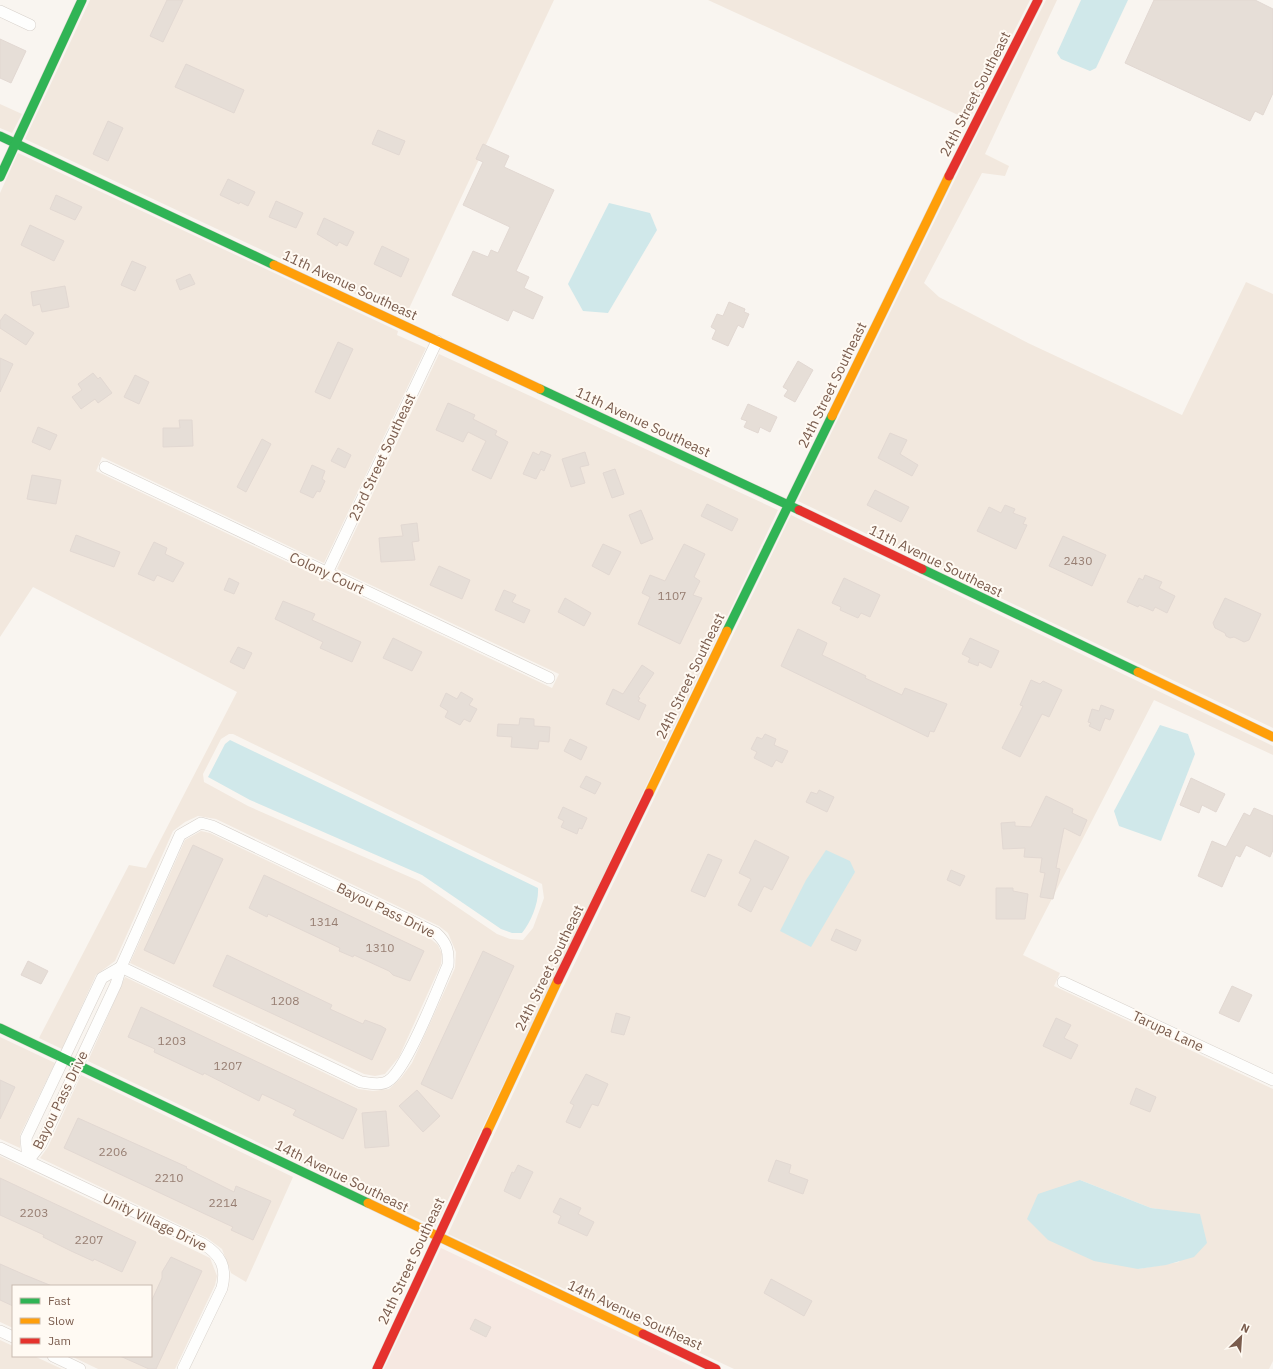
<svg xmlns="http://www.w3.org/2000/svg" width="1273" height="1369" font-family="'IBM Plex Sans',sans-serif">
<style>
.residential{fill:#f2e8de;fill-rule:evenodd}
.commercial{fill:#f6e8e1}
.water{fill:#d0e8ea}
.building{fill:#e6ded7;stroke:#e2d8d2}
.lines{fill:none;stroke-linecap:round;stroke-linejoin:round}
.street-casing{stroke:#d7d1cb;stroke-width:12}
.fast-casing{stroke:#d9d2cb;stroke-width:10}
.slow-casing{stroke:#d9d2cb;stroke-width:10}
.jam-casing{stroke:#d9d2cb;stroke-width:10}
.street{stroke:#fefefd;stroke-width:11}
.fast{stroke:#30b455;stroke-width:9}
.slow{stroke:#ff9f0a;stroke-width:9}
.jam{stroke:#e5322d;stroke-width:9}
.labels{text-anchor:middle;stroke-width:4;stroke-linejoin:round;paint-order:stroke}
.number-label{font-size:12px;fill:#977e72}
.street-label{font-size:14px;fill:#7a5c4d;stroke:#fffaf3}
</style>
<rect width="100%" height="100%" fill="#f9f5f0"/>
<g class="residential">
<path d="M 90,0 L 554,0 L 405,317 L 25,139 Z"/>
<path d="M 708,0 L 1030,0 L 969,120 Z"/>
<path d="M 1046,0 L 1057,0 L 985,154 L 1009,166 L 1005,176 L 982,173 L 924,283 L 939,297 L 1028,343 L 1182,415 L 1246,282 L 1273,294 L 1273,728 L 798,501 L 967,155 Z"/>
<path d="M 0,104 L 22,114 L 12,133 L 0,128 Z"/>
<path d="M 18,153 L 398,331 L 397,335 L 426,348 L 324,563 L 102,457 L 96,471 L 552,688 L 559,674 L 337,569 L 439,354 L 778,510 L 435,1227 L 88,1061 L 125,977 L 358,1089 L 373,1091 L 389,1089 L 401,1078 L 412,1063 L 455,968 L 456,952 L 448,933 L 439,926 L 216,819 L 198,816 L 185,822 L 173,831 L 115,961 L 96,975 L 62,1049 L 39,1038 L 129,865 L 146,868 L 237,692 L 33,587 L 0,637 L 0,193 ZM 229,734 L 233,734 L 542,884 L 544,898 L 533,928 L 523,940 L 510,939 L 497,934 L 419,881 L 248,806 L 204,782 L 203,774 L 221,739 Z"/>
<path d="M 791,515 L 1273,746 L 1273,755 L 1154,700 L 1023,955 L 1060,973 L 1054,986 L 1273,1089 L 1273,1361 L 1269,1369 L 734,1369 L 448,1234 L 544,1027 ZM 1080,1180 L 1151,1208 L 1200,1215 L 1179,1262 L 1138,1269 Z"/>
<path d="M 201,831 L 210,833 L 432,940 L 438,945 L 442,954 L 441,964 L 399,1057 L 385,1074 L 375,1076 L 364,1074 L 130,963 L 185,840 Z"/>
<path d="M 0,1037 L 55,1063 L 20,1135 L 20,1148 L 0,1139 Z"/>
<path d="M 81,1075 L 293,1177 L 246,1282 L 231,1273 L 222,1249 L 207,1238 L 40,1158 L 48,1147 Z"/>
<path d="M 0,1156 L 210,1258 L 217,1276 L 215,1285 L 175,1369 L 98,1369 L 71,1356 L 151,1356 L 151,1286 L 13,1286 L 13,1328 L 0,1322 Z"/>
<path d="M 0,1340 L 13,1346 L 13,1356 L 34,1356 L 62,1369 L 0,1369 Z"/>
</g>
<path class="commercial" d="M 441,1248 L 698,1369 L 384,1369 Z"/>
<g class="water">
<path d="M 1081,0 L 1128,0 L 1096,68 L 1090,71 L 1061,59 L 1057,53 Z"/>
<path d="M 609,203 L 650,213 L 657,230 L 608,313 L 583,311 L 568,284 Z"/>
<path d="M 1160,725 L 1188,734 L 1195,754 L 1161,841 L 1119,826 L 1114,811 Z"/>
<path d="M 230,740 L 538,888 C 539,903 531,922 522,933 L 512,933 L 501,929 L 422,875 L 250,800 L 208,777 L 225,744 Z"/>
<path d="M 826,850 L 850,861 L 855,872 L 811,947 L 780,931 L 806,880 Z"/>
<path d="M 1080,1180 L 1151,1208 L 1200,1214 L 1207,1243 L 1194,1257 L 1166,1265 L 1138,1269 L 1094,1261 L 1048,1240 L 1027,1219 L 1038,1194 Z"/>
</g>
<g class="building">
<path d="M 167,0 L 183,0 L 163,42 L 150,36 Z"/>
<path d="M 1154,0 L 1255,0 L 1273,9 L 1273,93 L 1263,115 L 1255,111 L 1250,121 L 1125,63 Z"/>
<path d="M 0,39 L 26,51 L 11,83 L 0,78 Z"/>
<path d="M 186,64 L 244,90 L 234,113 L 175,87 Z"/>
<path d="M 108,121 L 123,128 L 108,161 L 93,154 Z"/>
<path d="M 378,130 L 405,141 L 399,155 L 372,144 Z"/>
<path d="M 483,144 L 509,156 L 504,167 L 554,190 L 516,271 L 529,277 L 524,288 L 543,297 L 533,319 L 513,310 L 508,321 L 452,295 L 473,251 L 488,257 L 491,250 L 498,253 L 510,227 L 463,205 L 483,162 L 476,159 Z"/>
<path d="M 228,179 L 255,192 L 248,206 L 240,202 L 239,204 L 220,195 Z"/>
<path d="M 56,195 L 82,207 L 75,220 L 50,209 Z"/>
<path d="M 276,201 L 303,213 L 296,228 L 269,217 Z"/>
<path d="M 324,218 L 354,232 L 347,246 L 339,242 L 337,246 L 317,234 Z"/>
<path d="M 30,225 L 64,241 L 54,261 L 21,245 Z"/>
<path d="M 382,246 L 409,259 L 401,277 L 374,264 Z"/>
<path d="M 132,261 L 146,267 L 135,291 L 121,285 Z"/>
<path d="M 190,274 L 195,284 L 180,290 L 176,280 Z"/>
<path d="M 65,286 L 69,307 L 42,312 L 40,304 L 33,306 L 31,292 Z"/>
<path d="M 729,302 L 745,309 L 744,312 L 749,314 L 743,328 L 738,325 L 728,346 L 712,339 L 716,330 L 711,327 L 717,314 L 723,316 Z"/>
<path d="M 5,314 L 34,333 L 26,345 L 0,328 L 0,321 Z"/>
<path d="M 338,342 L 353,349 L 330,399 L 315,392 Z"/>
<path d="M 0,358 L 13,364 L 0,392 Z"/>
<path d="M 798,361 L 813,370 L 795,402 L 784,396 L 788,390 L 783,387 Z"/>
<path d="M 93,373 L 98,379 L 100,377 L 112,393 L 98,403 L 95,399 L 81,409 L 72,397 L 82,390 L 78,384 Z"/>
<path d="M 135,375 L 149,382 L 139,404 L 124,397 Z"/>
<path d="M 448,403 L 475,415 L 473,419 L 497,431 L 495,435 L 508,442 L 491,479 L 472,470 L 486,441 L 468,432 L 463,442 L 436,430 Z"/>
<path d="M 748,404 L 777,417 L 770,432 L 760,427 L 758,433 L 744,427 L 747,421 L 741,419 Z"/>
<path d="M 179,420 L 192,420 L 193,446 L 163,447 L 163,428 L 180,428 Z"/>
<path d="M 38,427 L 57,435 L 50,450 L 32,442 Z"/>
<path d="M 890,433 L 907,440 L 900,454 L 918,465 L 912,476 L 878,458 Z"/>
<path d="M 262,439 L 271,444 L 246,492 L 237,487 Z"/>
<path d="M 338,448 L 351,455 L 345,468 L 331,461 Z"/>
<path d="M 541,451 L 551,455 L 544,471 L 541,469 L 536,479 L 523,474 L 533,452 L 539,455 Z"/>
<path d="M 585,452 L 589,465 L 580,467 L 585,483 L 571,487 L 562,459 Z"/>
<path d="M 312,465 L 325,471 L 322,479 L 325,481 L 320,492 L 317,491 L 313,498 L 300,492 Z"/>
<path d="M 615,469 L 624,494 L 612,498 L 603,473 Z"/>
<path d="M 32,475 L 61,480 L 56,504 L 27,499 Z"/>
<path d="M 875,490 L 909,507 L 901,522 L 867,505 Z"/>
<path d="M 707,504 L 738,519 L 732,531 L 701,516 Z"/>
<path d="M 1005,505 L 1015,509 L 1013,513 L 1026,518 L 1023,524 L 1027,525 L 1016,549 L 977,531 L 989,507 L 1001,513 Z"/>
<path d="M 641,510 L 653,539 L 641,544 L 629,515 Z"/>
<path d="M 417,523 L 419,541 L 412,542 L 415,560 L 381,562 L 379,538 L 403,536 L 401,525 Z"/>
<path d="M 76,535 L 120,552 L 114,567 L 70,551 Z"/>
<path d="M 1063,536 L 1106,555 L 1092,586 L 1049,566 Z"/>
<path d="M 154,542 L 167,548 L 165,554 L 184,563 L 173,582 L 157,575 L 154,581 L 138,574 Z"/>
<path d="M 603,544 L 621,552 L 609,575 L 592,566 Z"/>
<path d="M 684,544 L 705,554 L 694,577 L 700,581 L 693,595 L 702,598 L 680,644 L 638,624 L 650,597 L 642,593 L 650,575 L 665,581 Z"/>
<path d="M 439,566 L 470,580 L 462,599 L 430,585 Z"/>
<path d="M 1145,575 L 1162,582 L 1159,588 L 1175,596 L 1167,613 L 1155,607 L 1153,611 L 1139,605 L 1138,607 L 1127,602 L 1139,578 L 1143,580 Z"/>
<path d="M 229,578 L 239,583 L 234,594 L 224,590 Z"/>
<path d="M 844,578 L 880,595 L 870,617 L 861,613 L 858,618 L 840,610 L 841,607 L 832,603 Z"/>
<path d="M 504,590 L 516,595 L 512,602 L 530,610 L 524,623 L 495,610 Z"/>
<path d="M 565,598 L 591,613 L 584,626 L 558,612 Z"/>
<path d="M 1225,598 L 1261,614 L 1249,640 L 1244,642 L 1234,637 L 1230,638 L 1226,636 L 1225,633 L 1215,628 L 1213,623 Z"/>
<path d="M 283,601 L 315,614 L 312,620 L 361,642 L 352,662 L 320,648 L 323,642 L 275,619 Z"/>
<path d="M 798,629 L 827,643 L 822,655 L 866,676 L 865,678 L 902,695 L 905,688 L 947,704 L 934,732 L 930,731 L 928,737 L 781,666 Z"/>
<path d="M 393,638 L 422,652 L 412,671 L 383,658 Z"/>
<path d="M 970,638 L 999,651 L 991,668 L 979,662 L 978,666 L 968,662 L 970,658 L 962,654 Z"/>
<path d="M 238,647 L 252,653 L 244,669 L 230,662 Z"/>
<path d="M 642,665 L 654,673 L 638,697 L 640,698 L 638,701 L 646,705 L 639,720 L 606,704 L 613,689 L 623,694 Z"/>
<path d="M 1031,680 L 1040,684 L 1043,681 L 1062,690 L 1049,717 L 1042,714 L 1020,757 L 1002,748 L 1023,706 L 1020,705 Z"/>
<path d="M 461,692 L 473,699 L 469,705 L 477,709 L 470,722 L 464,719 L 460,725 L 445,717 L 448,711 L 440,706 L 446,693 L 457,699 Z"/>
<path d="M 1101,705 L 1114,710 L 1110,720 L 1105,718 L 1100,731 L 1089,726 L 1091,723 L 1088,722 L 1092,709 L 1099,711 Z"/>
<path d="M 520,718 L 534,719 L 534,726 L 550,727 L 549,742 L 539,741 L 538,749 L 511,747 L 512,737 L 497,736 L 498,724 L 519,725 Z"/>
<path d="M 765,734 L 776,739 L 774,745 L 788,751 L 782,763 L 776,760 L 772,767 L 754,758 L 757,752 L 751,749 L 757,737 L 762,739 Z"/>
<path d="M 570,739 L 587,747 L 581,760 L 564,751 Z"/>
<path d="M 586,776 L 601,783 L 595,794 L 580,787 Z"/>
<path d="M 1191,778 L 1225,794 L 1216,812 L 1202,805 L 1199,813 L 1180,805 Z"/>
<path d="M 819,790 L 834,797 L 827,812 L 806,802 L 811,792 L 817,794 Z"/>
<path d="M 1046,796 L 1073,809 L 1072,813 L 1087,820 L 1080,836 L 1064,828 L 1056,868 L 1060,869 L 1053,899 L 1040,897 L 1045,873 L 1040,872 L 1042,858 L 1024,857 L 1025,848 L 1003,849 L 1001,823 L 1015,822 L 1015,826 L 1031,827 Z"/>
<path d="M 563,807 L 587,818 L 582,829 L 579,828 L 577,834 L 561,827 L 564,821 L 558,818 Z"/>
<path d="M 1254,808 L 1273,816 L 1273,850 L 1270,857 L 1246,845 L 1240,857 L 1236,855 L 1222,887 L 1198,876 L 1212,841 L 1226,847 L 1244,813 L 1250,816 Z"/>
<path d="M 755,840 L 789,857 L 772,890 L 764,886 L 751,912 L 738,905 L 751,879 L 739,873 Z"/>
<path d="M 193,845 L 223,859 L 174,964 L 144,950 Z"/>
<path d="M 708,854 L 722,860 L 705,897 L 691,891 Z"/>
<path d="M 951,870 L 965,876 L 960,886 L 947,880 Z"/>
<path d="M 264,875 L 424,951 L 410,981 L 393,975 L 389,971 L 354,955 L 353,957 L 339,951 L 340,948 L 268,914 L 267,917 L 249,908 Z"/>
<path d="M 996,888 L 1013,888 L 1013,891 L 1028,894 L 1025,919 L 996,919 Z"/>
<path d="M 836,929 L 861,940 L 856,951 L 831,940 Z"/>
<path d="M 483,951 L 514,966 L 452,1099 L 421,1084 Z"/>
<path d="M 227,955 L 332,1005 L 330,1009 L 363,1024 L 365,1020 L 381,1026 L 386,1029 L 372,1060 L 213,986 Z"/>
<path d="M 28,961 L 48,971 L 41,984 L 21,975 Z"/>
<path d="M 1232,986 L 1252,995 L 1239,1022 L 1219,1013 Z"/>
<path d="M 141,1007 L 357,1109 L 343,1139 L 293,1115 L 296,1110 L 262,1094 L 259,1101 L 204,1073 L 203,1075 L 154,1052 L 155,1049 L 128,1037 Z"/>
<path d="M 616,1013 L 630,1017 L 624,1035 L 611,1032 Z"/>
<path d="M 1056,1018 L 1071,1025 L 1064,1038 L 1078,1045 L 1071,1059 L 1043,1046 Z"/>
<path d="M 586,1074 L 608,1084 L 598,1106 L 592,1104 L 580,1128 L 566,1122 L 574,1105 L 570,1103 Z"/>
<path d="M 0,1080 L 15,1087 L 0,1119 Z"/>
<path d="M 1136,1088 L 1156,1097 L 1150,1112 L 1130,1104 Z"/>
<path d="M 417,1090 L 440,1116 L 423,1132 L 399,1106 Z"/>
<path d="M 386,1111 L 389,1146 L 365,1148 L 362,1113 Z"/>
<path d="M 78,1118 L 187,1167 L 186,1168 L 234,1192 L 236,1186 L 271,1201 L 253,1240 L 231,1230 L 233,1227 L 205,1214 L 64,1148 Z"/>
<path d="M 776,1160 L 791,1165 L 789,1173 L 808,1180 L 803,1194 L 768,1181 Z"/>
<path d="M 518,1165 L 533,1172 L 520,1199 L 504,1191 L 512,1172 L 514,1173 Z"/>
<path d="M 0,1178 L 136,1242 L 122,1272 L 94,1259 L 93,1261 L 71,1251 L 43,1237 L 44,1235 L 0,1215 Z"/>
<path d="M 560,1198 L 581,1208 L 578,1214 L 594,1222 L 587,1236 L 558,1223 L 561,1216 L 553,1212 Z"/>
<path d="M 171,1257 L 202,1271 L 156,1369 L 149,1369 L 120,1356 L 151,1356 L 151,1302 L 162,1278 L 162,1272 Z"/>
<path d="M 0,1264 L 25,1275 L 52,1286 L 13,1286 L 13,1306 L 0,1300 Z"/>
<path d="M 771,1279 L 812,1301 L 804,1316 L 764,1293 Z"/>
<path d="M 475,1319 L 491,1327 L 486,1337 L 470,1329 Z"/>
</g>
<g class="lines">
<defs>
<g id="street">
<path d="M 0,11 L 30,25"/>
<path d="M 105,467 L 549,678"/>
<path d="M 327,573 L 437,341"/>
<path d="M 201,823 L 212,826 L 436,933 C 447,943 449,951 448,965 C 438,988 406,1071 388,1081 C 381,1086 370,1083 361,1082 L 121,967 L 180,835 Z"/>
<path d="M 121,967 L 116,984 L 41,1144 L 28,1161 L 26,1138 L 102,978 Z"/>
<path d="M 1063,982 L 1273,1080"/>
<path d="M 0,1148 L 203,1244 C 221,1255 227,1267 222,1288 L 183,1369"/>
<path d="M 0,1331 L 13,1337"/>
<path d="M 53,1356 L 80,1369"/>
</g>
<g id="fast">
<path d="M 0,136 L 274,265"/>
<path d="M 0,177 L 82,0"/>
<path d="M 540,389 L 799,510"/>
<path d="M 922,569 L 1138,672"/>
<path d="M 727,631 L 832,416"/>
<path d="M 0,1028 L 368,1203"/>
</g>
<g id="slow">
<path d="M 274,265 L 540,389"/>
<path d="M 832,416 L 949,176"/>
<path d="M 1138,672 L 1273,737"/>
<path d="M 649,793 L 727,631"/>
<path d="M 487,1132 L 558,980"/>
<path d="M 368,1203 L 643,1334"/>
</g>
<g id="jam">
<path d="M 949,176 L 1038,0"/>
<path d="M 799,510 L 922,569"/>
<path d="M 558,980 L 649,793"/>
<path d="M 643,1334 L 716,1369"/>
<path d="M 377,1369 L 487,1132"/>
</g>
</defs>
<use href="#street" class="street-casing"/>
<use href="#fast" class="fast-casing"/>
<use href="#slow" class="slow-casing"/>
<use href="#jam" class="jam-casing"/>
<use href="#street" class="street"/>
<use href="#fast" class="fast"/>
<use href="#slow" class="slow"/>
<use href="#jam" class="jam"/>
</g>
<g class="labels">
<g class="number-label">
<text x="1078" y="565">2430</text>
<text x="672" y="600">1107</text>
<text x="324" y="926">1314</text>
<text x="380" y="952">1310</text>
<text x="285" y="1005">1208</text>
<text x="172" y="1045">1203</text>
<text x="228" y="1070">1207</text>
<text x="113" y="1156">2206</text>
<text x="169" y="1182">2210</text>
<text x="223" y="1207">2214</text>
<text x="34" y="1217">2203</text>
<text x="89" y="1244">2207</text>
</g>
<g class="street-label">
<text transform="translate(975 94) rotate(-63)" y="5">24th Street Southeast</text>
<text transform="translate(350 285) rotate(25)" y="5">11th Avenue Southeast</text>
<text transform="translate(832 385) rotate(-64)" y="5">24th Street Southeast</text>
<text transform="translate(643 422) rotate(25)" y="5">11th Avenue Southeast</text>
<text transform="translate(382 457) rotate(-65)" y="5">23rd Street Southeast</text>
<text transform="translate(936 561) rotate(26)" y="5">11th Avenue Southeast</text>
<text transform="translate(327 573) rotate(25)" y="5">Colony Court</text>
<text transform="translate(690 676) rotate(-64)" y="5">24th Street Southeast</text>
<text transform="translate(386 910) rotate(26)" y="5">Bayou Pass Drive</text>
<text transform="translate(549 968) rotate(-64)" y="5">24th Street Southeast</text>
<text transform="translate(1168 1031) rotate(25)" y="5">Tarupa Lane</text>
<text transform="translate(60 1100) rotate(-64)" y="5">Bayou Pass Drive</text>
<text transform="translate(342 1176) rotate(26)" y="5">14th Avenue Southeast</text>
<text transform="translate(155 1222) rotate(26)" y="5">Unity Village Drive</text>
<text transform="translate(411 1261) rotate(-65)" y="5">24th Street Southeast</text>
<text transform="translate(635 1315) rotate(25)" y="5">14th Avenue Southeast</text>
</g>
</g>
<rect x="12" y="1285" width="140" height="72" fill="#fffaf3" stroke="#cabbb1"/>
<rect x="20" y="1298" width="20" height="6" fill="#30b455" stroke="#cabbb1"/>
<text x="48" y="1305" font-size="12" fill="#7a5c4d">Fast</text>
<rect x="20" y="1318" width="20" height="6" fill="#ff9f0a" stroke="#cabbb1"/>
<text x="48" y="1325" font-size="12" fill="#7a5c4d">Slow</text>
<rect x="20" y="1338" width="20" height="6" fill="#e5322d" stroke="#cabbb1"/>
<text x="48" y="1345" font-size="12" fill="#7a5c4d">Jam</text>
<g transform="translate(1241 1337) rotate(25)" stroke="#fffaf3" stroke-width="3" paint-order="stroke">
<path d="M0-3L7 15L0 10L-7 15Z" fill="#7a5c4d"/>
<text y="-6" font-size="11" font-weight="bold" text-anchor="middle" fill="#7a5c4d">N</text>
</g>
</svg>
